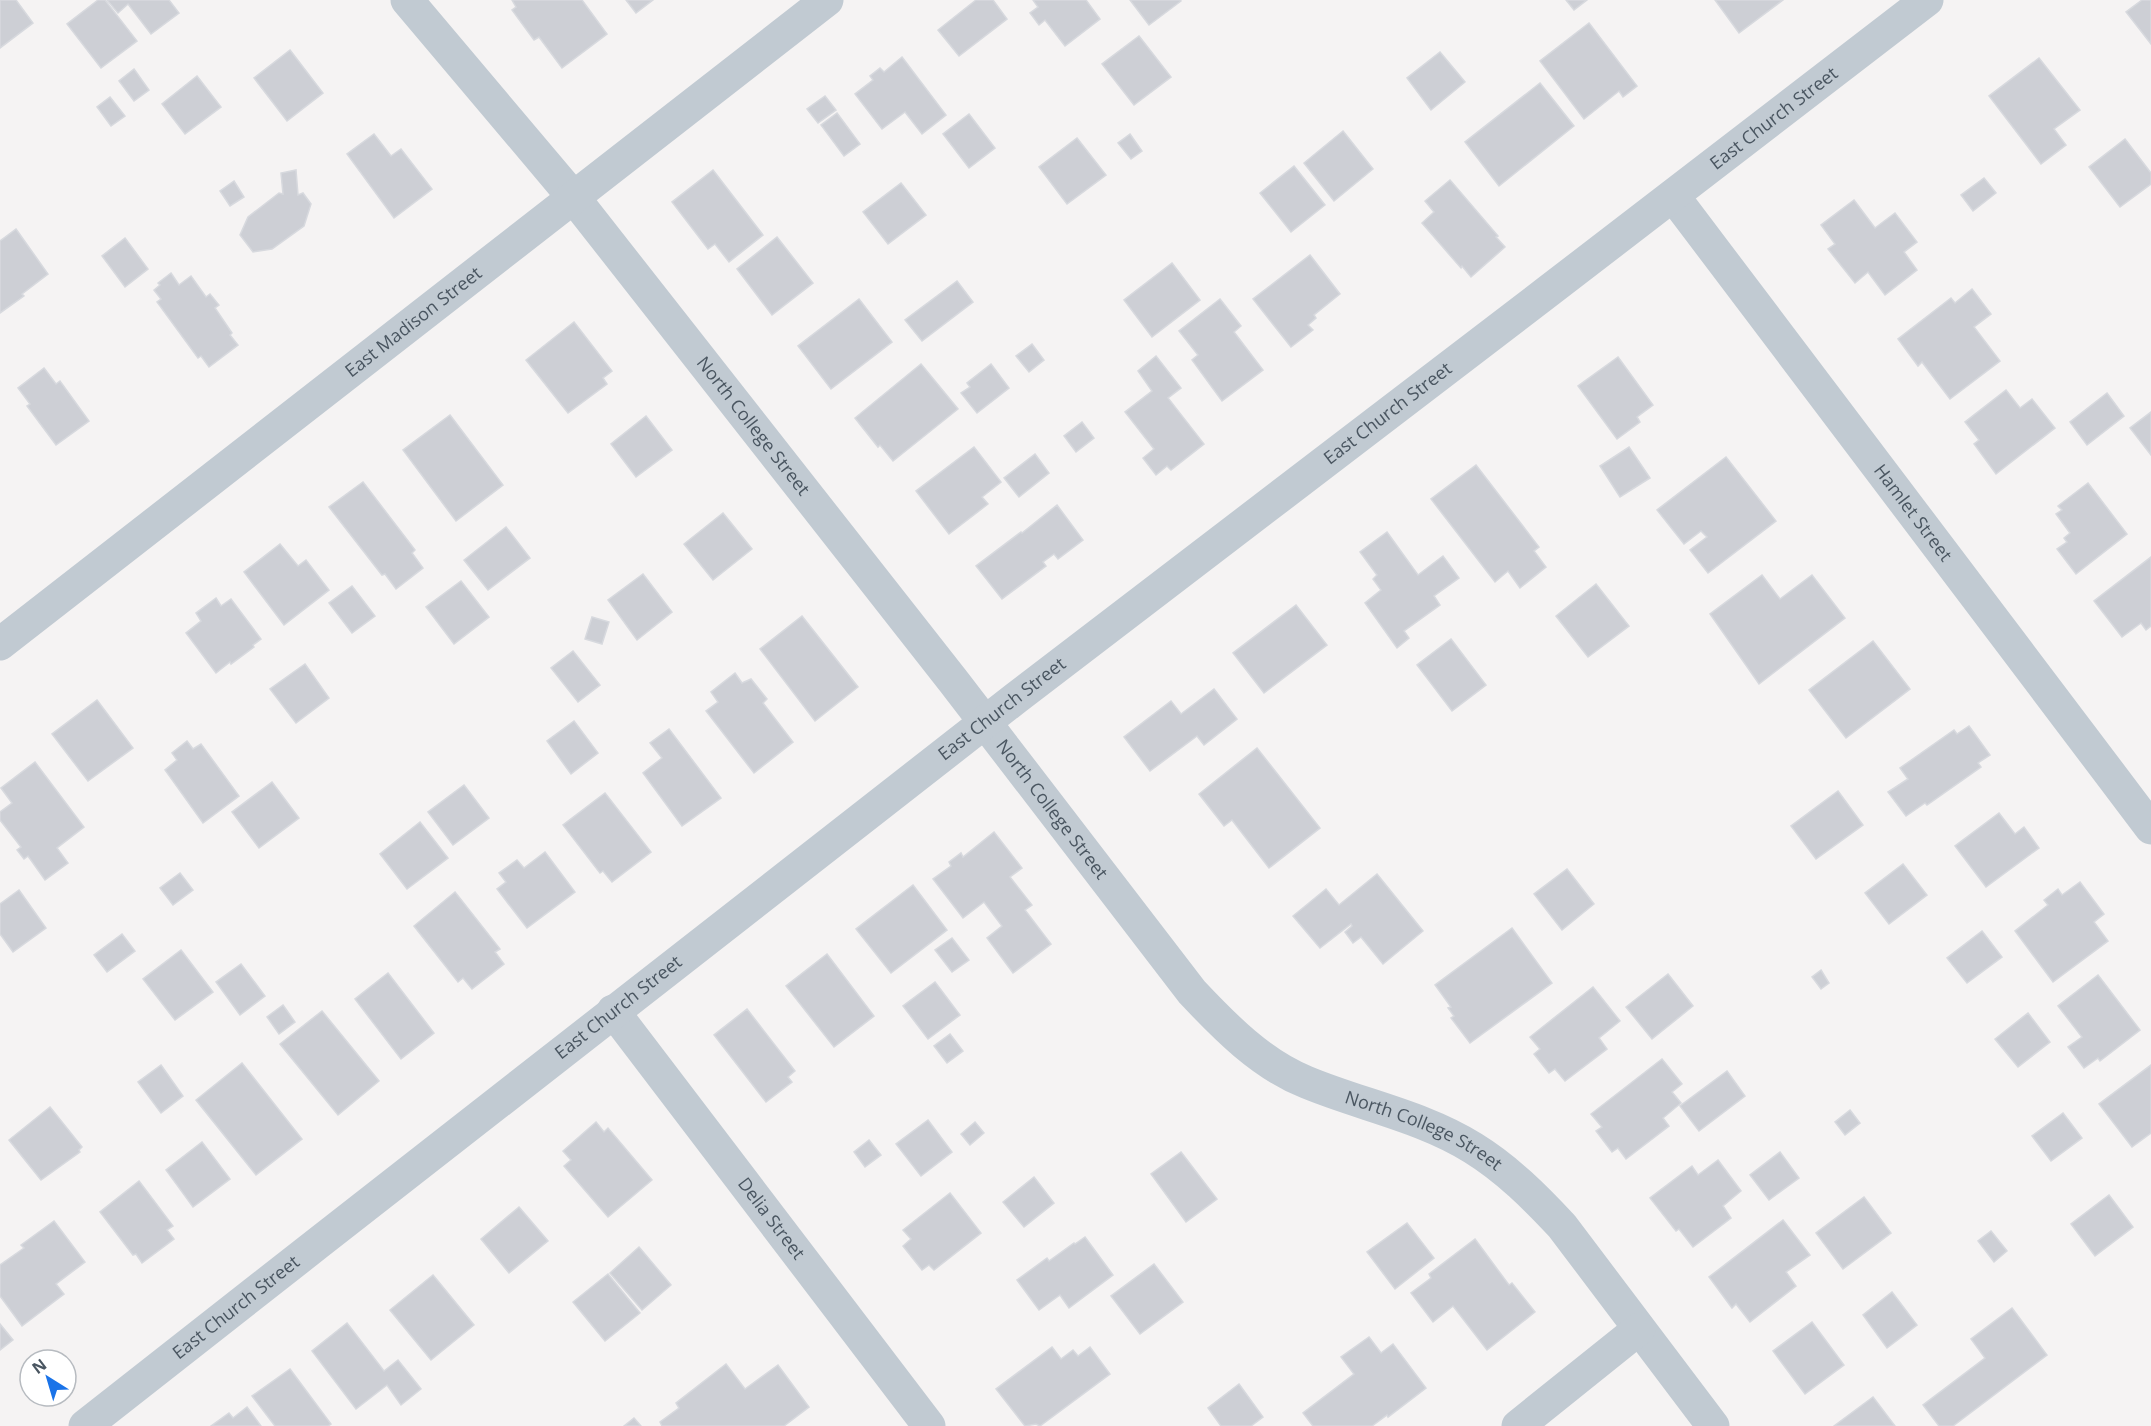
<svg xmlns="http://www.w3.org/2000/svg" width="2151" height="1426" font-family="'Open Sans',sans-serif">
<style>
.building{fill:#cdcfd5;stroke:#d7d9de;stroke-width:1.5}
.lines{fill:none;stroke-linecap:round;stroke-linejoin:round}
.street{stroke:#c1cad2;stroke-width:33}
.labels{text-anchor:middle;stroke-width:6;stroke-linejoin:round;paint-order:stroke}
.street-label{font-size:18px;fill:#4a5661;stroke:#fff}
</style>
<rect width="100%" height="100%" fill="#f5f3f3"/>
<g class="building">
<path d="M 0,0 L 16,0 L 33,23 L 0,48 Z"/>
<path d="M 98,0 L 105,0 L 137,41 L 101,68 L 67,24 Z"/>
<path d="M 107,0 L 169,0 L 179,13 L 151,34 L 128,4 L 118,13 Z"/>
<path d="M 512,0 L 582,0 L 607,34 L 562,68 L 539,37 L 534,40 L 512,10 L 516,7 Z"/>
<path d="M 626,0 L 653,0 L 636,13 Z"/>
<path d="M 976,0 L 993,0 L 1007,19 L 959,56 L 938,30 Z"/>
<path d="M 1033,0 L 1086,0 L 1100,19 L 1065,46 L 1045,20 L 1039,25 L 1030,13 L 1038,7 Z"/>
<path d="M 1130,0 L 1180,0 L 1181,1 L 1149,25 Z"/>
<path d="M 1566,0 L 1587,0 L 1574,10 Z"/>
<path d="M 1715,0 L 1783,0 L 1739,33 Z"/>
<path d="M 2142,0 L 2151,0 L 2151,44 L 2126,12 Z"/>
<path d="M 1589,23 L 1637,86 L 1623,97 L 1619,91 L 1584,119 L 1540,61 Z"/>
<path d="M 1139,36 L 1171,77 L 1134,105 L 1102,64 Z"/>
<path d="M 290,50 L 323,93 L 287,121 L 254,78 Z"/>
<path d="M 1440,52 L 1465,82 L 1431,110 L 1407,78 Z"/>
<path d="M 902,57 L 946,115 L 922,134 L 905,112 L 882,129 L 855,94 L 873,80 L 870,76 L 880,68 L 884,72 Z"/>
<path d="M 2039,58 L 2080,110 L 2054,129 L 2066,145 L 2041,164 L 1989,96 Z"/>
<path d="M 134,69 L 149,90 L 134,101 L 119,81 Z"/>
<path d="M 197,76 L 221,107 L 185,134 L 162,104 Z"/>
<path d="M 1540,83 L 1574,126 L 1499,186 L 1465,142 Z"/>
<path d="M 825,96 L 836,110 L 818,123 L 807,109 Z"/>
<path d="M 110,97 L 125,116 L 111,126 L 97,107 Z"/>
<path d="M 837,113 L 860,144 L 844,156 L 821,125 Z"/>
<path d="M 969,114 L 995,148 L 969,168 L 943,134 Z"/>
<path d="M 1343,131 L 1373,169 L 1334,201 L 1304,163 Z"/>
<path d="M 374,134 L 391,156 L 401,149 L 432,189 L 394,218 L 347,154 Z"/>
<path d="M 1130,134 L 1142,151 L 1131,159 L 1118,143 Z"/>
<path d="M 1077,138 L 1106,175 L 1067,204 L 1039,167 Z"/>
<path d="M 2125,139 L 2151,173 L 2151,184 L 2120,207 L 2089,167 Z"/>
<path d="M 1294,166 L 1325,205 L 1291,232 L 1260,193 Z"/>
<path d="M 296,170 L 298,195 L 303,193 L 311,204 L 304,226 L 272,249 L 253,252 L 240,235 L 248,217 L 279,193 L 283,194 L 281,173 Z"/>
<path d="M 713,170 L 763,235 L 729,262 L 715,244 L 708,249 L 672,202 Z"/>
<path d="M 1984,178 L 1996,193 L 1973,211 L 1961,195 Z"/>
<path d="M 1450,180 L 1498,236 L 1496,237 L 1505,247 L 1471,277 L 1462,266 L 1461,268 L 1422,223 L 1434,212 L 1425,201 Z"/>
<path d="M 234,181 L 244,197 L 230,206 L 220,191 Z"/>
<path d="M 901,183 L 926,215 L 888,244 L 863,212 Z"/>
<path d="M 1854,200 L 1875,228 L 1895,213 L 1917,242 L 1904,252 L 1917,270 L 1885,295 L 1868,272 L 1855,283 L 1828,249 L 1835,244 L 1821,225 Z"/>
<path d="M 16,229 L 48,274 L 22,294 L 24,296 L 0,313 L 0,241 Z"/>
<path d="M 777,237 L 813,283 L 772,315 L 737,269 Z"/>
<path d="M 125,238 L 148,269 L 125,287 L 102,256 Z"/>
<path d="M 1310,255 L 1340,294 L 1314,315 L 1316,318 L 1308,325 L 1313,330 L 1291,347 L 1253,299 Z"/>
<path d="M 1172,263 L 1200,300 L 1152,337 L 1124,300 Z"/>
<path d="M 171,273 L 179,285 L 191,276 L 206,297 L 210,294 L 219,305 L 215,308 L 232,333 L 230,335 L 238,345 L 209,367 L 201,356 L 198,358 L 157,302 L 161,299 L 154,290 L 160,285 L 158,283 Z"/>
<path d="M 957,281 L 973,302 L 922,341 L 905,320 Z"/>
<path d="M 1972,289 L 1991,314 L 1974,327 L 2000,361 L 1950,399 L 1922,362 L 1918,366 L 1898,339 L 1951,298 L 1955,303 Z"/>
<path d="M 859,299 L 892,342 L 831,389 L 798,346 Z"/>
<path d="M 1220,299 L 1241,326 L 1234,332 L 1263,370 L 1222,401 L 1192,360 L 1198,355 L 1179,331 Z"/>
<path d="M 574,322 L 612,371 L 603,378 L 607,384 L 568,413 L 526,360 Z"/>
<path d="M 1032,344 L 1044,360 L 1029,372 L 1016,356 Z"/>
<path d="M 1156,356 L 1181,388 L 1168,398 L 1204,444 L 1171,470 L 1167,466 L 1156,475 L 1143,458 L 1154,449 L 1125,412 L 1152,391 L 1138,371 Z"/>
<path d="M 1618,357 L 1653,405 L 1637,417 L 1640,422 L 1617,439 L 1578,386 Z"/>
<path d="M 921,364 L 958,409 L 893,461 L 880,445 L 878,447 L 855,418 Z"/>
<path d="M 991,364 L 1009,388 L 977,413 L 961,393 L 970,387 L 967,383 Z"/>
<path d="M 44,368 L 56,384 L 60,381 L 89,421 L 56,445 L 27,406 L 30,404 L 18,388 Z"/>
<path d="M 2006,390 L 2020,408 L 2032,399 L 2055,428 L 1996,474 L 1974,444 L 1979,440 L 1965,422 Z"/>
<path d="M 2107,393 L 2124,416 L 2087,445 L 2070,422 Z"/>
<path d="M 2151,412 L 2151,455 L 2130,428 Z"/>
<path d="M 450,415 L 503,485 L 456,521 L 403,450 Z"/>
<path d="M 646,416 L 672,450 L 636,477 L 611,444 Z"/>
<path d="M 1082,422 L 1094,438 L 1076,452 L 1064,436 Z"/>
<path d="M 974,447 L 1001,482 L 982,497 L 988,504 L 949,534 L 916,491 Z"/>
<path d="M 1629,447 L 1650,478 L 1620,497 L 1600,466 Z"/>
<path d="M 1035,454 L 1049,473 L 1019,497 L 1004,478 Z"/>
<path d="M 1726,457 L 1776,521 L 1708,573 L 1690,550 L 1707,537 L 1701,531 L 1684,544 L 1657,510 Z"/>
<path d="M 1476,465 L 1539,547 L 1534,551 L 1546,567 L 1520,588 L 1508,571 L 1495,582 L 1431,499 Z"/>
<path d="M 363,482 L 415,550 L 412,553 L 423,568 L 396,589 L 385,574 L 382,575 L 329,507 Z"/>
<path d="M 2088,483 L 2127,534 L 2076,574 L 2057,549 L 2067,542 L 2064,538 L 2070,533 L 2056,514 L 2062,510 L 2058,506 Z"/>
<path d="M 1057,505 L 1083,540 L 1058,559 L 1054,554 L 1043,562 L 1046,566 L 1002,599 L 976,566 L 1021,532 L 1022,533 Z"/>
<path d="M 723,513 L 752,549 L 713,580 L 684,544 Z"/>
<path d="M 506,527 L 530,558 L 488,590 L 464,560 Z"/>
<path d="M 1387,532 L 1418,575 L 1443,556 L 1459,578 L 1434,596 L 1440,605 L 1404,631 L 1409,638 L 1397,648 L 1365,603 L 1381,590 L 1373,579 L 1377,575 L 1360,552 Z"/>
<path d="M 280,544 L 298,566 L 306,560 L 329,590 L 284,625 L 244,572 Z"/>
<path d="M 2151,557 L 2151,626 L 2146,630 L 2141,623 L 2122,637 L 2094,601 Z"/>
<path d="M 643,574 L 672,612 L 637,640 L 608,600 Z"/>
<path d="M 1762,575 L 1780,599 L 1812,575 L 1845,618 L 1759,684 L 1710,614 Z"/>
<path d="M 461,581 L 489,617 L 454,644 L 426,607 Z"/>
<path d="M 1596,584 L 1629,626 L 1588,657 L 1556,616 Z"/>
<path d="M 352,586 L 375,616 L 352,633 L 329,603 Z"/>
<path d="M 216,598 L 221,606 L 231,599 L 261,639 L 253,645 L 254,647 L 231,664 L 230,662 L 216,673 L 186,633 L 201,621 L 196,613 Z"/>
<path d="M 1296,605 L 1327,645 L 1264,693 L 1233,653 Z"/>
<path d="M 802,616 L 858,687 L 815,721 L 760,649 Z"/>
<path d="M 592,617 L 609,622 L 602,644 L 585,639 Z"/>
<path d="M 1451,639 L 1486,685 L 1452,711 L 1417,665 Z"/>
<path d="M 1873,641 L 1910,689 L 1846,738 L 1809,690 Z"/>
<path d="M 573,651 L 600,685 L 578,702 L 551,668 Z"/>
<path d="M 305,664 L 329,698 L 296,723 L 270,689 Z"/>
<path d="M 735,673 L 742,683 L 751,679 L 767,699 L 763,703 L 793,742 L 754,773 L 706,711 L 718,702 L 711,692 Z"/>
<path d="M 1214,689 L 1237,719 L 1204,745 L 1197,736 L 1150,771 L 1124,737 L 1171,701 L 1181,714 Z"/>
<path d="M 97,700 L 133,748 L 88,781 L 52,734 Z"/>
<path d="M 574,721 L 598,753 L 571,774 L 547,741 Z"/>
<path d="M 1969,726 L 1990,755 L 1978,763 L 1981,767 L 1927,805 L 1925,803 L 1906,816 L 1888,792 L 1908,779 L 1900,768 L 1954,730 L 1957,734 Z"/>
<path d="M 669,729 L 721,798 L 682,826 L 643,773 L 662,758 L 650,743 Z"/>
<path d="M 187,741 L 193,749 L 201,744 L 239,796 L 203,823 L 165,770 L 177,760 L 172,753 Z"/>
<path d="M 1257,748 L 1320,828 L 1269,868 L 1232,820 L 1224,826 L 1199,794 Z"/>
<path d="M 35,762 L 84,827 L 57,848 L 68,863 L 45,880 L 28,856 L 24,859 L 17,850 L 21,847 L 0,820 L 0,812 L 12,803 L 1,788 Z"/>
<path d="M 272,782 L 299,818 L 259,848 L 232,812 Z"/>
<path d="M 464,785 L 489,818 L 453,845 L 428,812 Z"/>
<path d="M 1838,791 L 1863,825 L 1816,859 L 1791,826 Z"/>
<path d="M 605,793 L 651,852 L 612,882 L 603,871 L 600,873 L 563,825 Z"/>
<path d="M 1999,813 L 2015,834 L 2024,827 L 2039,848 L 1986,887 L 1955,846 Z"/>
<path d="M 420,822 L 448,858 L 407,889 L 380,854 Z"/>
<path d="M 994,832 L 1022,868 L 1010,877 L 1032,905 L 1025,910 L 1051,944 L 1013,973 L 987,938 L 1002,926 L 984,902 L 963,918 L 933,879 L 951,866 L 949,862 L 961,853 L 963,857 Z"/>
<path d="M 545,852 L 575,892 L 527,928 L 497,889 L 506,882 L 499,873 L 517,860 L 524,868 Z"/>
<path d="M 1903,864 L 1927,895 L 1889,924 L 1865,893 Z"/>
<path d="M 1567,869 L 1594,904 L 1562,930 L 1534,894 Z"/>
<path d="M 180,873 L 193,890 L 173,905 L 160,888 Z"/>
<path d="M 1377,874 L 1423,931 L 1383,964 L 1361,937 L 1353,943 L 1345,932 L 1352,926 L 1351,924 L 1320,948 L 1293,916 L 1326,889 L 1339,905 Z"/>
<path d="M 2080,882 L 2104,914 L 2094,922 L 2108,941 L 2053,982 L 2015,931 L 2048,905 L 2044,900 L 2058,889 L 2062,895 Z"/>
<path d="M 913,885 L 947,930 L 891,973 L 856,929 Z"/>
<path d="M 19,890 L 46,928 L 13,952 L 0,934 L 0,904 Z"/>
<path d="M 455,892 L 500,949 L 495,952 L 504,964 L 472,989 L 463,978 L 458,982 L 414,926 Z"/>
<path d="M 1512,928 L 1552,983 L 1470,1043 L 1451,1018 L 1454,1016 L 1448,1008 L 1451,1007 L 1435,985 Z"/>
<path d="M 1982,931 L 2002,957 L 1967,983 L 1947,958 Z"/>
<path d="M 122,934 L 135,951 L 107,972 L 94,955 Z"/>
<path d="M 952,938 L 969,960 L 952,972 L 935,950 Z"/>
<path d="M 181,950 L 213,992 L 175,1020 L 143,979 Z"/>
<path d="M 827,954 L 874,1016 L 834,1047 L 786,986 Z"/>
<path d="M 241,964 L 265,996 L 240,1015 L 216,982 Z"/>
<path d="M 1821,970 L 1829,983 L 1821,989 L 1812,977 Z"/>
<path d="M 388,973 L 434,1033 L 401,1059 L 355,999 Z"/>
<path d="M 1668,974 L 1693,1006 L 1652,1039 L 1626,1007 Z"/>
<path d="M 2098,975 L 2140,1030 L 2100,1061 L 2098,1058 L 2084,1068 L 2068,1047 L 2082,1037 L 2058,1006 Z"/>
<path d="M 935,982 L 960,1015 L 928,1039 L 903,1006 Z"/>
<path d="M 1593,987 L 1620,1021 L 1599,1038 L 1607,1049 L 1565,1081 L 1555,1069 L 1549,1073 L 1534,1054 L 1540,1049 L 1530,1037 Z"/>
<path d="M 283,1005 L 295,1022 L 279,1034 L 267,1017 Z"/>
<path d="M 747,1009 L 795,1071 L 788,1077 L 792,1082 L 766,1102 L 714,1035 Z"/>
<path d="M 322,1011 L 379,1081 L 338,1115 L 280,1044 Z"/>
<path d="M 2028,1013 L 2050,1042 L 2018,1067 L 1995,1039 Z"/>
<path d="M 950,1034 L 963,1051 L 947,1063 L 934,1046 Z"/>
<path d="M 1662,1059 L 1682,1084 L 1672,1092 L 1681,1103 L 1663,1118 L 1669,1126 L 1626,1159 L 1618,1148 L 1612,1152 L 1596,1131 L 1602,1127 L 1591,1114 Z"/>
<path d="M 242,1063 L 302,1139 L 256,1175 L 196,1100 Z"/>
<path d="M 161,1065 L 183,1096 L 161,1113 L 138,1082 Z"/>
<path d="M 2151,1065 L 2151,1133 L 2132,1147 L 2099,1104 Z"/>
<path d="M 1727,1071 L 1745,1096 L 1699,1131 L 1680,1106 Z"/>
<path d="M 50,1107 L 82,1147 L 79,1150 L 80,1152 L 41,1180 L 9,1140 Z"/>
<path d="M 1850,1110 L 1860,1123 L 1845,1135 L 1835,1122 Z"/>
<path d="M 2063,1113 L 2082,1138 L 2051,1161 L 2032,1136 Z"/>
<path d="M 928,1120 L 952,1152 L 921,1176 L 896,1144 Z"/>
<path d="M 596,1122 L 604,1132 L 608,1128 L 652,1180 L 608,1217 L 564,1166 L 571,1160 L 563,1151 Z"/>
<path d="M 975,1122 L 984,1133 L 970,1145 L 961,1134 Z"/>
<path d="M 869,1140 L 881,1155 L 865,1167 L 854,1152 Z"/>
<path d="M 202,1142 L 230,1179 L 193,1207 L 166,1170 Z"/>
<path d="M 1181,1152 L 1217,1199 L 1186,1222 L 1151,1174 Z"/>
<path d="M 1780,1152 L 1799,1178 L 1769,1200 L 1750,1175 Z"/>
<path d="M 1718,1160 L 1741,1191 L 1723,1206 L 1731,1218 L 1693,1247 L 1679,1229 L 1676,1231 L 1650,1198 L 1692,1166 L 1698,1175 Z"/>
<path d="M 1034,1177 L 1054,1203 L 1024,1227 L 1003,1202 Z"/>
<path d="M 139,1181 L 173,1226 L 167,1230 L 174,1239 L 142,1263 L 136,1254 L 133,1255 L 100,1212 Z"/>
<path d="M 950,1193 L 981,1233 L 934,1270 L 929,1265 L 922,1270 L 903,1246 L 911,1239 L 903,1230 Z"/>
<path d="M 2109,1195 L 2133,1227 L 2095,1256 L 2071,1224 Z"/>
<path d="M 1864,1197 L 1891,1233 L 1843,1269 L 1816,1233 Z"/>
<path d="M 519,1207 L 548,1241 L 509,1273 L 481,1239 Z"/>
<path d="M 1783,1220 L 1810,1255 L 1786,1272 L 1796,1286 L 1750,1322 L 1736,1304 L 1732,1308 L 1709,1277 Z"/>
<path d="M 54,1221 L 85,1262 L 56,1284 L 64,1294 L 22,1326 L 0,1296 L 0,1265 L 24,1248 L 21,1245 Z"/>
<path d="M 1407,1223 L 1434,1258 L 1395,1289 L 1367,1252 Z"/>
<path d="M 1991,1231 L 2007,1251 L 1994,1262 L 1978,1241 Z"/>
<path d="M 1085,1237 L 1113,1275 L 1069,1308 L 1060,1295 L 1039,1310 L 1017,1280 L 1047,1258 L 1049,1261 L 1074,1243 L 1075,1244 Z"/>
<path d="M 1475,1239 L 1509,1285 L 1512,1283 L 1535,1312 L 1487,1350 L 1453,1306 L 1433,1322 L 1411,1293 L 1431,1278 L 1429,1274 Z"/>
<path d="M 639,1247 L 671,1285 L 642,1310 L 610,1273 Z"/>
<path d="M 1154,1264 L 1183,1302 L 1140,1334 L 1111,1296 Z"/>
<path d="M 608,1274 L 640,1313 L 605,1341 L 573,1302 Z"/>
<path d="M 433,1275 L 474,1325 L 431,1360 L 390,1310 Z"/>
<path d="M 1892,1292 L 1917,1325 L 1887,1348 L 1863,1315 Z"/>
<path d="M 2012,1308 L 2047,1355 L 1953,1426 L 1939,1426 L 1923,1405 L 1985,1358 L 1971,1339 Z"/>
<path d="M 1812,1322 L 1844,1365 L 1805,1394 L 1773,1351 Z"/>
<path d="M 347,1323 L 384,1371 L 398,1360 L 421,1389 L 401,1405 L 387,1385 L 356,1409 L 312,1351 Z"/>
<path d="M 0,1324 L 13,1340 L 0,1350 Z"/>
<path d="M 1369,1337 L 1381,1353 L 1393,1344 L 1426,1388 L 1388,1417 L 1387,1415 L 1372,1426 L 1313,1426 L 1303,1413 L 1354,1374 L 1341,1357 Z"/>
<path d="M 1052,1347 L 1061,1359 L 1073,1350 L 1078,1356 L 1090,1347 L 1110,1374 L 1040,1426 L 1036,1424 L 1025,1426 L 996,1389 Z"/>
<path d="M 726,1364 L 745,1389 L 778,1365 L 809,1407 L 784,1426 L 662,1426 L 660,1422 L 679,1408 L 676,1403 Z"/>
<path d="M 290,1369 L 331,1424 L 328,1426 L 275,1426 L 252,1396 Z"/>
<path d="M 1239,1384 L 1263,1417 L 1251,1426 L 1221,1426 L 1208,1408 Z"/>
<path d="M 1873,1397 L 1895,1426 L 1834,1426 Z"/>
<path d="M 247,1407 L 261,1426 L 211,1426 L 229,1413 L 233,1418 Z"/>
<path d="M 634,1418 L 641,1426 L 624,1426 Z"/>
</g>
<g class="lines">
<g class="street">
<path id="s1" d="M 407,0 L 574,198 L 954,682 L 1192,992 C 1225,1027 1261,1064 1306,1082 C 1361,1105 1422,1116 1473,1148 C 1507,1169 1535,1197 1562,1226 L 1713,1426"/>
<path id="s2" d="M 1674,197 L 2151,828"/>
<path id="s3" d="M 0,644 L 827,0"/>
<path id="s4" d="M 613,1011 L 929,1426"/>
<path id="s5" d="M 85,1426 C 395,1183 704,939 1016,698 C 1319,464 1625,235 1927,0"/>
<path d="M 1518,1426 L 1639,1329"/>
</g>
</g>
<g class="labels">
<g class="street-label">
<text dy="6" stroke="none"><textPath href="#s5" startOffset="2136">East Church Street</textPath></text>
<text dy="6" stroke="none"><textPath href="#s3" startOffset="524">East Madison Street</textPath></text>
<text dy="6" stroke="none"><textPath href="#s5" startOffset="1650">East Church Street</textPath></text>
<text dy="6" stroke="none"><textPath href="#s1" startOffset="549">North College Street</textPath></text>
<text dy="6" stroke="none"><textPath href="#s2" startOffset="396">Hamlet Street</textPath></text>
<text dy="6" stroke="none"><textPath href="#s5" startOffset="1164">East Church Street</textPath></text>
<text dy="6" stroke="none"><textPath href="#s1" startOffset="1035">North College Street</textPath></text>
<text dy="6" stroke="none"><textPath href="#s5" startOffset="678">East Church Street</textPath></text>
<text dy="6" stroke="none"><textPath href="#s1" startOffset="1539">North College Street</textPath></text>
<text dy="6" stroke="none"><textPath href="#s4" startOffset="261">Delia Street</textPath></text>
<text dy="6" stroke="none"><textPath href="#s5" startOffset="192">East Church Street</textPath></text>
</g>
</g>
<g transform="translate(48 1378) rotate(323)"><circle r="28" fill="#ffffff" stroke="#b7bbc0" stroke-width="1.5"/>
<path d="M0-4.5L10 22L0 15L-10 22Z" fill="#1a73e8"/>
<text y="-9" font-size="16" font-weight="bold" text-anchor="middle" fill="#4a5661">N</text>
</g>
</svg>
